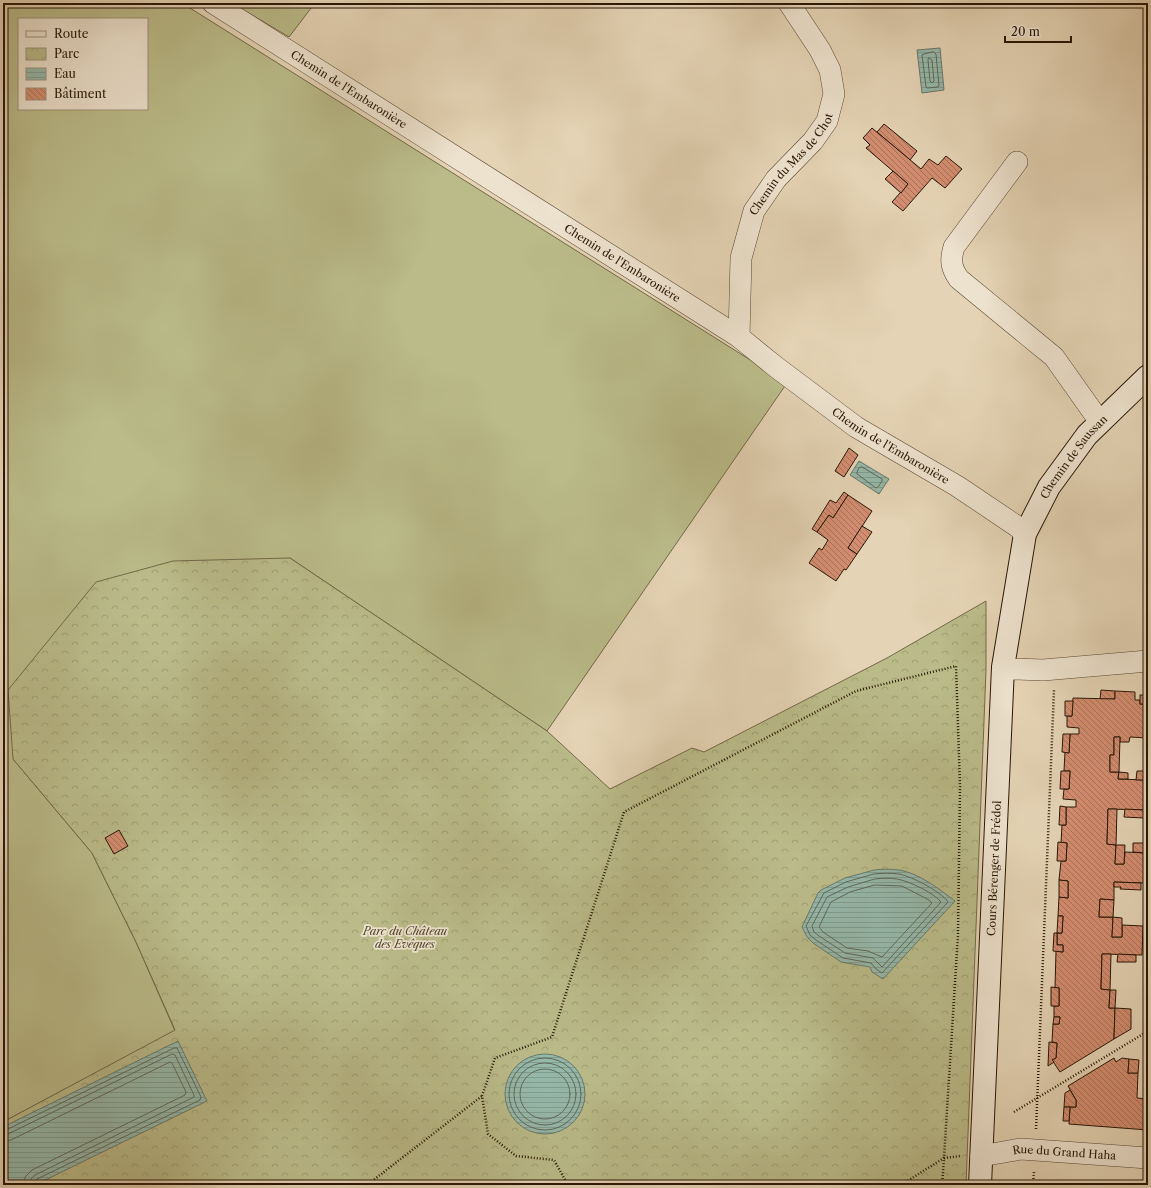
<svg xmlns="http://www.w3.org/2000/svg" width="1151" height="1188" font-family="'Libre Caslon Text',serif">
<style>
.grass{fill:#babb89;stroke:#726948;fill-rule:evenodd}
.park{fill:url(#park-crowns);stroke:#726948}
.water{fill:url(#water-rules);stroke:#6a7868}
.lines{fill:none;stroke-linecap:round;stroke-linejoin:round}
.shore{stroke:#5f6858;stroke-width:1}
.building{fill:url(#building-back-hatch);stroke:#291706}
.street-casing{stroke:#584632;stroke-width:22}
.secondary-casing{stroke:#291706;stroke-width:24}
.path{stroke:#291706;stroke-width:2.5;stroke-dasharray:1 2;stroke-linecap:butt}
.street{stroke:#ede2ce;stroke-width:21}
.secondary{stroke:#ede2ce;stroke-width:22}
.labels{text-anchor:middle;stroke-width:3.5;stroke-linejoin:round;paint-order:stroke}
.street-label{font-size:11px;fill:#291706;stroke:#ede2ce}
.park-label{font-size:11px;font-style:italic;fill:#54482d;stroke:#ede2ce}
</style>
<defs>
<pattern id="park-crowns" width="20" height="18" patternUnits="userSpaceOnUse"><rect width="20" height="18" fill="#babb89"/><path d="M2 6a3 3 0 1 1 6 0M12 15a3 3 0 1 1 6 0" fill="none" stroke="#a0a075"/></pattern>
<pattern id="water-rules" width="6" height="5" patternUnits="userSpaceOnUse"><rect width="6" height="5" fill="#95b8aa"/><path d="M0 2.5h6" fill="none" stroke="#809d91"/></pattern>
<pattern id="building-back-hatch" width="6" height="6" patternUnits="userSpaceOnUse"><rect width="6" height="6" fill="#d38d70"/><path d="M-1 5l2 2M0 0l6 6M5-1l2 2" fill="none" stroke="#ab725a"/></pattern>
</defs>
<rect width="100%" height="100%" fill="#e4d3b4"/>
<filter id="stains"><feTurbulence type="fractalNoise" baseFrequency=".005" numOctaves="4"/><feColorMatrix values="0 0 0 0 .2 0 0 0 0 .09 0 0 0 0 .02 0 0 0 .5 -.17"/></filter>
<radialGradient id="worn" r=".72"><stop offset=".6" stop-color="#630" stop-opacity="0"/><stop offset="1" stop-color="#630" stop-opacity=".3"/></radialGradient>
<g class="grass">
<path d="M 3,3 L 182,3 L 787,383 L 547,731 L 290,558 L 13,759 L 92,853 L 136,942 L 175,1031 L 3,1122 ZM 19,19 L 147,19 L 147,109 L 19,109 Z"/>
<path d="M 232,3 L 315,3 L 289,37 Z"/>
</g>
<path class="park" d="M 290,558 L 547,731 L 610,789 L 692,748 L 704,752 L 887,658 L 986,601 L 986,670 L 966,1185 L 3,1185 L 3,1122 L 175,1030 L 136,942 L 92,853 L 13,759 L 8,690 L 96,582 L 173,561 Z"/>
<g class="water">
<path d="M 940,48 L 944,90 L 922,93 L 917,50 Z"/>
<path d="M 859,461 L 889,479 L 879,494 L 850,475 Z"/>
<path d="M 874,870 C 882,869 890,869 899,870 C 919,873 939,889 955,901 L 883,979 L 872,972 L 870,967 L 841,962 L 813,943 L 807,937 L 802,927 L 818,893 L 821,890 L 845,878 Z"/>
<path d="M 178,1041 L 207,1101 L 35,1185 L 3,1185 L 3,1127 Z"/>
<circle cx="545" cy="1094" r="40"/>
</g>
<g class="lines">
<g class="shore">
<path d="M 934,52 L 936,54 L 939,86 L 938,87 L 927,88 L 926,87 L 922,55 L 924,54 Z"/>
<path d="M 929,58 L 932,60 L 934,81 L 932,83 L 930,81 L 928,60 Z"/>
<path d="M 862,467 L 882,479 L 882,481 L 878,487 L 876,488 L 857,474 L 857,472 L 859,468 Z"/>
<path d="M 874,874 C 882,873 891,873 899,874 C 913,877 940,891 948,902 L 882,973 L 876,969 L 871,963 L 843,958 L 816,940 L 810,935 L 806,926 L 824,893 L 846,882 Z"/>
<path d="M 875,879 C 882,878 890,878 897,879 C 909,881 934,893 941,902 L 882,967 L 873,958 L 845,953 L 819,936 L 814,932 L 812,926 L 827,897 L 848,887 Z"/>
<path d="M 875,885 L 902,886 L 929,900 L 932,903 L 882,957 L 868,951 L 847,948 L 823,932 L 819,927 L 831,902 L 850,892 Z"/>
<circle cx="545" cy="1094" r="36"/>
<circle cx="545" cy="1094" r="31"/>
<circle cx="545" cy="1094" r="25"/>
<path d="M 3,1130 L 6,1130 L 174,1048 L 177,1048 L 201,1097 L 200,1100 L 37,1179 L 35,1182 L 35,1185"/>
<path d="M 3,1135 L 8,1134 L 172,1054 L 175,1055 L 194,1095 L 194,1097 L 35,1175 L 31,1179 L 30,1185"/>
<path d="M 3,1141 L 11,1140 L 170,1062 L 172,1063 L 186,1092 L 185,1095 L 32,1170 L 25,1177 L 24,1185"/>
</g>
</g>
<g class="building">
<path d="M 884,124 L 917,151 L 910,160 L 877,132 Z"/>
<path d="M 872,128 L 921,169 L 929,159 L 938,165 L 946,156 L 962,169 L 945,188 L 932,178 L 903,211 L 892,202 L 908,184 L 866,148 L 870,145 L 863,138 Z"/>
<path d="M 893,171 L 908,184 L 901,193 L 885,179 Z"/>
<path d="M 849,448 L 858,455 L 844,477 L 835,471 Z"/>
<path d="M 844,492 L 848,495 L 833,518 L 829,515 L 817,532 L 812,529 L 830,500 L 836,503 Z"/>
<path d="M 848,495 L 872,511 L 848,548 L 857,554 L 846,570 L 844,569 L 836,581 L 809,563 L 819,548 L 822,550 L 828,540 L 817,532 L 829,515 L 833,518 Z"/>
<path d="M 862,526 L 872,532 L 857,554 L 848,548 Z"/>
<path d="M 1101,690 L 1115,691 L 1115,699 L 1100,699 Z"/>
<path d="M 1115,691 L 1135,692 L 1135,700 L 1140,700 L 1140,704 L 1148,704 L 1148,738 L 1130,737 L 1129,742 L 1120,742 L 1120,737 L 1114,737 L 1114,755 L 1110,755 L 1110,772 L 1119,772 L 1118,779 L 1148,780 L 1148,810 L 1108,809 L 1107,844 L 1116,845 L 1115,864 L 1124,864 L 1125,852 L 1146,853 L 1145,883 L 1114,882 L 1114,900 L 1100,899 L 1099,917 L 1113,917 L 1112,937 L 1122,937 L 1122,925 L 1143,926 L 1142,955 L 1102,954 L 1101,989 L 1110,990 L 1109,1008 L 1115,1008 L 1114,1039 L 1060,1072 L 1052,1060 L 1056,1058 L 1057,1043 L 1052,1042 L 1053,1024 L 1059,1024 L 1060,1017 L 1054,1017 L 1054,1006 L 1059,1006 L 1059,988 L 1055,988 L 1056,951 L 1063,952 L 1063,945 L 1057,945 L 1057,933 L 1062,933 L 1063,916 L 1058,916 L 1059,897 L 1068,898 L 1068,881 L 1059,880 L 1061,861 L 1066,861 L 1067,843 L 1061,843 L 1062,825 L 1066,825 L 1066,807 L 1076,807 L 1076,800 L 1063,799 L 1064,789 L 1069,789 L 1070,771 L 1064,771 L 1065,752 L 1069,753 L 1070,734 L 1079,734 L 1079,728 L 1067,727 L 1067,716 L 1072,716 L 1073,698 L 1115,699 Z"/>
<rect x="1140" y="695" width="8" height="9"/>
<path d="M 1065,701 L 1073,701 L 1072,716 L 1065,716 Z"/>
<path d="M 1063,734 L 1070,734 L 1069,753 L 1062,752 Z"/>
<path d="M 1114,737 L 1120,737 L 1119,772 L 1110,772 L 1110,755 L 1114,755 Z"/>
<path d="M 1061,771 L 1070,771 L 1069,789 L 1060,789 Z"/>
<path d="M 1137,771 L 1148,771 L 1148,780 L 1136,780 Z"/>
<path d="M 1119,772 L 1128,773 L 1128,779 L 1118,779 Z"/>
<path d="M 1060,806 L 1066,807 L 1066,825 L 1059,825 Z"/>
<path d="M 1108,809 L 1117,809 L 1116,845 L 1107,844 Z"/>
<path d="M 1125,809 L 1144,810 L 1144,818 L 1124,817 Z"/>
<path d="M 119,830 L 128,846 L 114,854 L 105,838 Z"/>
<path d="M 1058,842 L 1067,843 L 1066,861 L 1057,861 Z"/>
<path d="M 1133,843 L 1147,843 L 1146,853 L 1133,852 Z"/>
<path d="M 1116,845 L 1125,845 L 1124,864 L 1115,864 Z"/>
<path d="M 1059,880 L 1068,881 L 1068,898 L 1059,897 Z"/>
<path d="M 1114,882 L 1141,883 L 1141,890 L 1120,889 L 1121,887 L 1114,887 Z"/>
<path d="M 1100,899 L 1114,900 L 1113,917 L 1099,917 Z"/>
<path d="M 1058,916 L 1063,916 L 1062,933 L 1057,933 Z"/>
<path d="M 1113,917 L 1122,918 L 1122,937 L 1112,937 Z"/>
<path d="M 1054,933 L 1057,933 L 1057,945 L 1063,945 L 1063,952 L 1053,951 Z"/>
<path d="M 1102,954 L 1111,954 L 1110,990 L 1101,989 Z"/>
<path d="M 1118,954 L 1136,955 L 1136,962 L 1117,962 Z"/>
<path d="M 1051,987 L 1059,988 L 1059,1006 L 1051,1006 Z"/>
<path d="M 1110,990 L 1116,990 L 1115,1008 L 1109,1008 Z"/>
<path d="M 1115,1008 L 1131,1009 L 1131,1029 L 1114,1039 Z"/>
<path d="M 1054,1017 L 1060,1017 L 1059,1024 L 1053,1024 Z"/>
<path d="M 1049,1042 L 1057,1043 L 1056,1058 L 1052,1060 L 1054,1062 L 1048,1066 Z"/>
<path d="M 1114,1058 L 1116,1062 L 1122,1058 L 1129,1059 L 1128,1073 L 1138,1073 L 1137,1098 L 1148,1099 L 1148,1130 L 1069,1124 L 1070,1107 L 1076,1107 L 1076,1100 L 1068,1086 Z"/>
<path d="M 1129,1059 L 1139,1060 L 1138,1073 L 1128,1073 Z"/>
<path d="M 1070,1090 L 1076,1100 L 1076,1107 L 1064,1107 L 1065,1093 Z"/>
<path d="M 1064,1107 L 1070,1107 L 1069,1121 L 1063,1121 Z"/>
<path d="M 1049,1183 L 1092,1185 L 1049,1185 Z"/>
</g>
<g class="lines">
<defs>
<g id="street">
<path id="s1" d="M 213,3 L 739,337 L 776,367 L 856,427 L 957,486 L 1018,527 L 1025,534"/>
<path d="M 1017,162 L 954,247 C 950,260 951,268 959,279 L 1054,357 L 1100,422"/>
<path id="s2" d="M 739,337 L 741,258 L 754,211 L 776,179 L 813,141 L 827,121 L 834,94 L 830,70 L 820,50 L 789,3"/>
<path d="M 1003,667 L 1013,669 L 1043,670 L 1148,661"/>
<path id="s3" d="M 981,1156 L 1021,1149 L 1148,1158"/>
</g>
<g id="secondary">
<path id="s4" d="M 980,1185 L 1003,667 L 1025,534 L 1049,487 L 1087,435 L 1148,376"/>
</g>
</defs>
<use href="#street" class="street-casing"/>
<use href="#secondary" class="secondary-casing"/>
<g class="path">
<path d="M 1014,1112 L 1148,1031"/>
<path d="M 1036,1129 L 1054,690"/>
<path d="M 367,1185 L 482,1096"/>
<path d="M 568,1185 L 554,1160 L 516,1156 L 488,1134 L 482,1096 L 495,1058 L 552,1037 L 624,812 L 856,691 L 956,666 L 960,787 L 958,935 L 944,1158 L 901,1185"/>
<path d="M 942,1185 L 944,1158 L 960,1156"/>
<path d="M 1033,1185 L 1034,1172"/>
</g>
<use href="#street" class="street"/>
<use href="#secondary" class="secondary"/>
</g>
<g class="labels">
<g class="street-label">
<text dy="4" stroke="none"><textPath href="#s1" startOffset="161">Chemin de l'Embaronière</textPath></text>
<text dy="4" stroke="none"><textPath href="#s2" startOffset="188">Chemin du Mas de Chot</textPath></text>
<text dy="4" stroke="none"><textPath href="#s1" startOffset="485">Chemin de l'Embaronière</textPath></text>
<text dy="4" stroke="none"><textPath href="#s1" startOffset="810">Chemin de l'Embaronière</textPath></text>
<text dy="4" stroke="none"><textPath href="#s4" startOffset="745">Chemin de Saussan</textPath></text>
<text dy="4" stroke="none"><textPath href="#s4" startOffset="317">Cours Bérenger de Frédol</textPath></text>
<text dy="4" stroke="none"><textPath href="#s3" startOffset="84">Rue du Grand Haha</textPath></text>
</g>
<g class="park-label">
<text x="405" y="935">Parc du Château<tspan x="405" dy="13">des Evêques</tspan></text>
</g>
</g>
<rect width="1151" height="1188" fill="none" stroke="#e4d3b4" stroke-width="16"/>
<rect x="4" y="4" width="1143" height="1180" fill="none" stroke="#291706" stroke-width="2"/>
<rect x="8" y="8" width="1135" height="1172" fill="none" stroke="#291706"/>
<rect x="18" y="18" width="130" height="92" fill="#ede2ce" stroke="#9f917e"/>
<rect x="26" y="31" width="20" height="6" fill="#ede2ce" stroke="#9f917e"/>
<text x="54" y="38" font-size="12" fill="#291706">Route</text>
<rect x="26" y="48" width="20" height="12" fill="url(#park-crowns)" stroke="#9f917e"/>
<text x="54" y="58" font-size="12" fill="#291706">Parc</text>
<rect x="26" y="68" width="20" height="12" fill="url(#water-rules)" stroke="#9f917e"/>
<text x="54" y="78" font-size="12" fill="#291706">Eau</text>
<rect x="26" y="88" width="20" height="12" fill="url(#building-back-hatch)" stroke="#9f917e"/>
<text x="54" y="98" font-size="12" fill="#291706">Bâtiment</text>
<path d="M1005 36v6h66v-6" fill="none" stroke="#291706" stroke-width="2"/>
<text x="1011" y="36" font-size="12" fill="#291706" stroke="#ede2ce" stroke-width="3" paint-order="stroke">20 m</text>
<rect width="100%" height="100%" filter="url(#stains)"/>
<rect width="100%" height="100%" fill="url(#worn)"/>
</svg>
